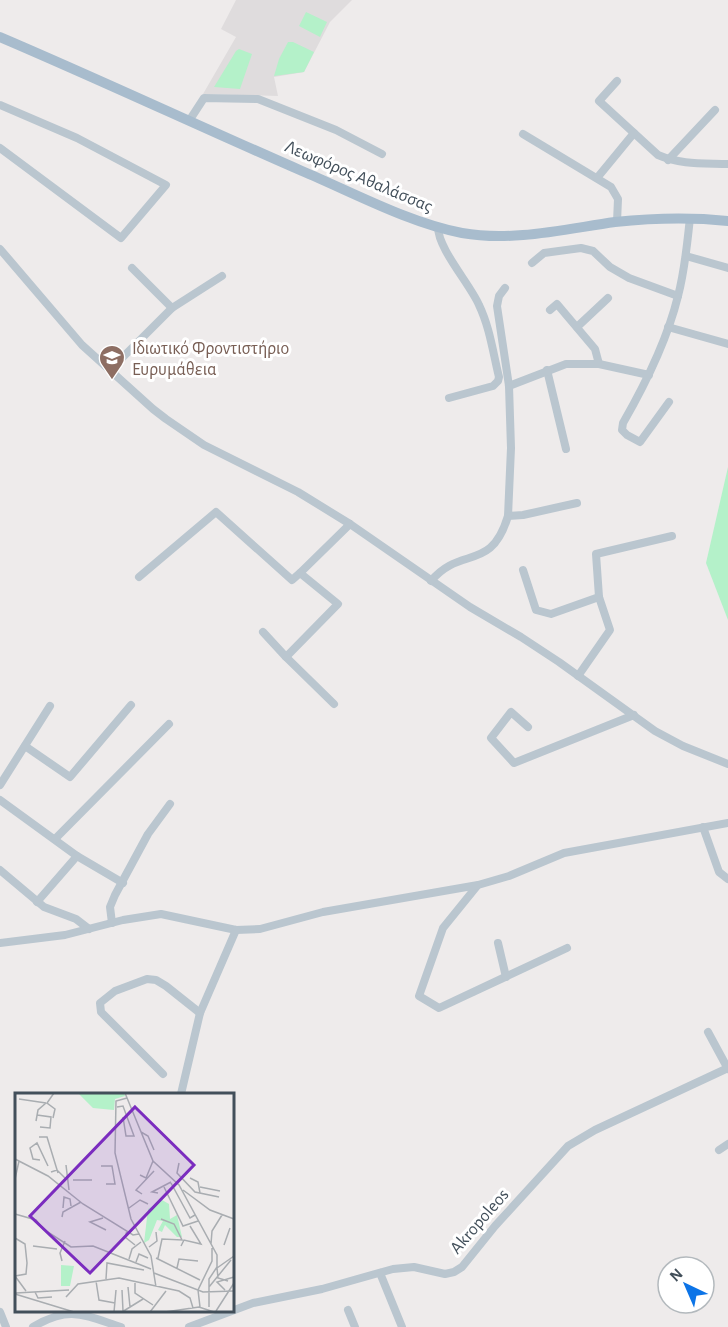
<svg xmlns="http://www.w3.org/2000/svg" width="728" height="1327" font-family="'Alegreya Sans',sans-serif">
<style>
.education{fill:#dfdcdd}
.green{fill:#b4f1c9}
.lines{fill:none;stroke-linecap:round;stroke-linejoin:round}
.minor{stroke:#bac6cf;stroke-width:8}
.major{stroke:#a8bccd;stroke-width:10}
.labels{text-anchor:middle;stroke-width:6;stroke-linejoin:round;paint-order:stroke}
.street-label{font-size:18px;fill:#424f5a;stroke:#fff}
.education-label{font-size:18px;fill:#785e54;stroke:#fff;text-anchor:start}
.inset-road{fill:none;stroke:#a9adb1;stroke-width:1.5}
.view{fill:#7b2cbf;fill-opacity:0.15;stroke:#7b2cbf;stroke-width:3}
.inset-edge{fill:none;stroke:#424f5a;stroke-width:3}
</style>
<rect width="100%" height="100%" fill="#eeebeb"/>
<path class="education" d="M 236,0 L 352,0 L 330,22 L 304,72 L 274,77 L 278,96 L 203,94 L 236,37 L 221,29 Z"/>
<g class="green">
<path d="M 306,12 L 327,22 L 320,37 L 299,26 Z"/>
<path d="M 288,42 L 293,42 L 314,52 L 304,72 L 274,76 L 279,59 Z"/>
<path d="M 239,49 L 252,54 L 240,89 L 214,87 L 236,51 Z"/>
<path d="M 728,467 L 728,620 L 706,563 Z"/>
</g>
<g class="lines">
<g class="minor">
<path d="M 617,81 L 599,101 L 658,155 C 681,165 704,163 728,164"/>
<path d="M 0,105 L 77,138 L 166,185 L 121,238 L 0,148"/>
<path d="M 189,121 L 204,98 L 258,99 L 336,130 L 382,154"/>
<path d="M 523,134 L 611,187 L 618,199 L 617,222"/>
<path d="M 668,160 L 715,110"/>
<path d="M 597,178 L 634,133"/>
<path d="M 438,227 C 438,249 470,284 479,305 C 490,328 493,353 499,377 L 498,381 L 493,386 L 449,398"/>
<path d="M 0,249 L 82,345 L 153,409 L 166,419 L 204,445 L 298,492 L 350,524 L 470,607 L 521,637 L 559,662 L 655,731 L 683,746 L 728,764"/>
<path d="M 686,256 L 728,268"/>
<path d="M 532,263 L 544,253 L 581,248 L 593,251 L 610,267 L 629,278 L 678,296"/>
<path d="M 132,268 L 172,308"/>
<path d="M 505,288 L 499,296 L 497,306 L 509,386 L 511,448 L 508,516 L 523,515 L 577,503"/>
<path d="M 550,310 L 557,304 L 595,349 L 599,364"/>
<path d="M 577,327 L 608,298"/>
<path d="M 668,327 L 728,344"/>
<path d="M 110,370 L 172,308 L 222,276"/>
<path d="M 547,370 L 566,449"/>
<path d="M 509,386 L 566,364 L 599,364 L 649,375"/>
<path d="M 669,402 L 640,442 L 627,435 L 622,430 L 623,423 C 646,383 667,341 678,296 C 685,270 687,244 690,218"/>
<path d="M 523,570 L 536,610 L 551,614 L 599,597"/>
<path d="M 300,573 L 350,524"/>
<path d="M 139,577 L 216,512 L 292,580 L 300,573 L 338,604 L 286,657"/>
<path d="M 431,581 C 461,545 491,573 508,516"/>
<path d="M 263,632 L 286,657 L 334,704"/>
<path d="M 578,676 L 610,630 L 599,597 L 596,554 L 672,536"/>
<path d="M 528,727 L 511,712 L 491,738 L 514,763 L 634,715"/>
<path d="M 25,746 L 70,777 L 131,705"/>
<path d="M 0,785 L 50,706"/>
<path d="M 0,800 L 77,856 L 123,883"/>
<path d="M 703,827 L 719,872 L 728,879"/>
<path d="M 55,839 L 169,724"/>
<path d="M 0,870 L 44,907 L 76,919 L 89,929"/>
<path d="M 477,886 L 443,928 L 419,996 L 439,1008 L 567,948"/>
<path d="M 37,902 L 77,856"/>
<path d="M 112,923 L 110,907 L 115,895 L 148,834 L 170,804"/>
<path d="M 0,943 L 65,935 L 123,920 L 161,914 L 236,930 L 260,929 L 323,912 L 478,885 L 509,876 L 564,853 L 728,823"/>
<path d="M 498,943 L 506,977"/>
<path d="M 708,1032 L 728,1069"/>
<path d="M 163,1074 L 101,1012 L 100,1003 L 115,991 L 147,979 L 156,980 L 166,986 L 200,1013"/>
<path d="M 181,1094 L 200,1013 L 236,930"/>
<path d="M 719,1150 L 728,1144"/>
<path d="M 380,1273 L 402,1327"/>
<path d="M 348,1310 L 355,1327"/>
<path d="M 0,1312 L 6,1327"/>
<path d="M 33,1327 C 69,1305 84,1315 121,1327"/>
<path d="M 189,1327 L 253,1303 L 322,1289 L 393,1269 L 414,1267 L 445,1274 L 454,1272 L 462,1267 L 495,1226 L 568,1146 L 595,1130 L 728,1068"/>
</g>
<path class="major" d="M 0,37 C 101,80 201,127 302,171 C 352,192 409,223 462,233 C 513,242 565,229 615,222 C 653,218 690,217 728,221"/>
</g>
<defs>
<symbol id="school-pin" viewBox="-11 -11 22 30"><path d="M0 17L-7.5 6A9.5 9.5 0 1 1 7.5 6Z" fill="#8d6e63" stroke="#fff"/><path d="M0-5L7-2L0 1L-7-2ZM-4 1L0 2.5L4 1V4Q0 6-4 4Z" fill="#fff"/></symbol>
</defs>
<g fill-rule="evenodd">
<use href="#school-pin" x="97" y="343" width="30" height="40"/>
</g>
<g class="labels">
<g class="street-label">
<text transform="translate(359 176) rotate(23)" y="6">Λεωφόρος Αθαλάσσας</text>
<text transform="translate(479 1221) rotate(-49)" y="6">Akropoleos</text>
</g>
<g class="education-label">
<text x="132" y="354">Ιδιωτικό Φροντιστήριο<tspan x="132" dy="21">Ευρυμάθεια</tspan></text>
</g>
</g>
<g transform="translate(15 1093)">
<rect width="219" height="219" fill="#eeebeb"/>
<path d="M 63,0 L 109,0 L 110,3 L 100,6 L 99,17 L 78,15 ZM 147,107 L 154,111 L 155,126 L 162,122 L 167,144 L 162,144 L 150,132 L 147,139 L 143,137 L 148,128 L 142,127 L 134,147 L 129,150 L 133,116 ZM 46,172 L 59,173 L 55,193 L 46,193 Z" fill="#b4f1c9"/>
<path class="inset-road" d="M 110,0 L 138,68 L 164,92 L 202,162 L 202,174 L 194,186 L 194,214M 112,5 L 101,8 L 100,60 L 116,126 L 136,163 L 141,194M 4,6 L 31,10M 102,14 L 108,13 L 119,43 L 111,43 L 108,24M 22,22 L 36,24 L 35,35 L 25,34M 38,25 L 40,16 L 32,10 L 39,0M 21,28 L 23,17 L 31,10M 126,39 L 133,43 L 139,57M 24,44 L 32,44 L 43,80M 0,66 L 33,83 L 68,111 L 118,142 L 124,141M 25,67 L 18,66 L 15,55 L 22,50 L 33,73M 164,70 L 162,80 L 180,99 L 204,104M 51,72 L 54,97M 86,73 L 97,73 L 100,91 L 91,91M 36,79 L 42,77 L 51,86M 125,82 L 131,85 L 138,68M 175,85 L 183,89 L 185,100M 0,86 L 4,68M 58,87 L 77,87M 156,90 L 175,125 L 180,122M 149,94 L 168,133 L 183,128M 185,94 L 205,98M 168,97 L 195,117 L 219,126M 143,100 L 137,99 L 156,89M 127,101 L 121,97 L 139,78M 48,115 L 49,104 L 55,106 L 56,113M 114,115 L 125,107 L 133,111M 0,121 L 21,127 L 28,136 L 56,154 L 78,153 L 136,176M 47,124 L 48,119 L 66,109M 88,125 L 75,129 L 91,137M 112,138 L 110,144 L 120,152M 0,145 L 10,151 L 12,170 L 11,181 L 0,183M 196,151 L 197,138 L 207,122M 209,152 L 215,135M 18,153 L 42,156M 166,153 L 169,147 L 186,151 L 175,133M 134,154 L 142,148 L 141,139M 141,165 L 185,187M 143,165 L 147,146 L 167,147 L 159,131 L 146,126M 114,166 L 117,156 L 126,149M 47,168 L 45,160 L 50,148M 121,169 L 124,161 L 133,165M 162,175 L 164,166 L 183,168M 139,180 L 188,199 L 219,198M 0,183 L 11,198M 91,186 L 92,170 L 129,177M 81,188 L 84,207 L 100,210M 213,188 L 203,185 L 202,175 L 219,163M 120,190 L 120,200 L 138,212M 113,194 L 115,214M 194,194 L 216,167M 107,197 L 108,218M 210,197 L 202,189 L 219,184M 20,199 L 23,205 L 37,204M 1,200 L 54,197M 0,201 L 59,219M 51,204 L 63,191 L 104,185 L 164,198 L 175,205 L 178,215M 185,214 L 183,197 L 197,168 L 197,155M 201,218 L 219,190M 99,219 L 101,197M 107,219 L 128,206M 135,219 L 151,198M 150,219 L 184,214 L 199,219"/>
<path class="view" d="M 120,14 L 179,72 L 75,180 L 15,123 Z"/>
<rect width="219" height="219" class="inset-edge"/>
</g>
<g transform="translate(686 1285) rotate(316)"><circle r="28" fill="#ffffff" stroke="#b3b9bd" stroke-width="1.5"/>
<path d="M0-4.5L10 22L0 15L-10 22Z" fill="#0c74e7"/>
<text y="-9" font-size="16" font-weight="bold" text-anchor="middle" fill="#424f5a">N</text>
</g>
</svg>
